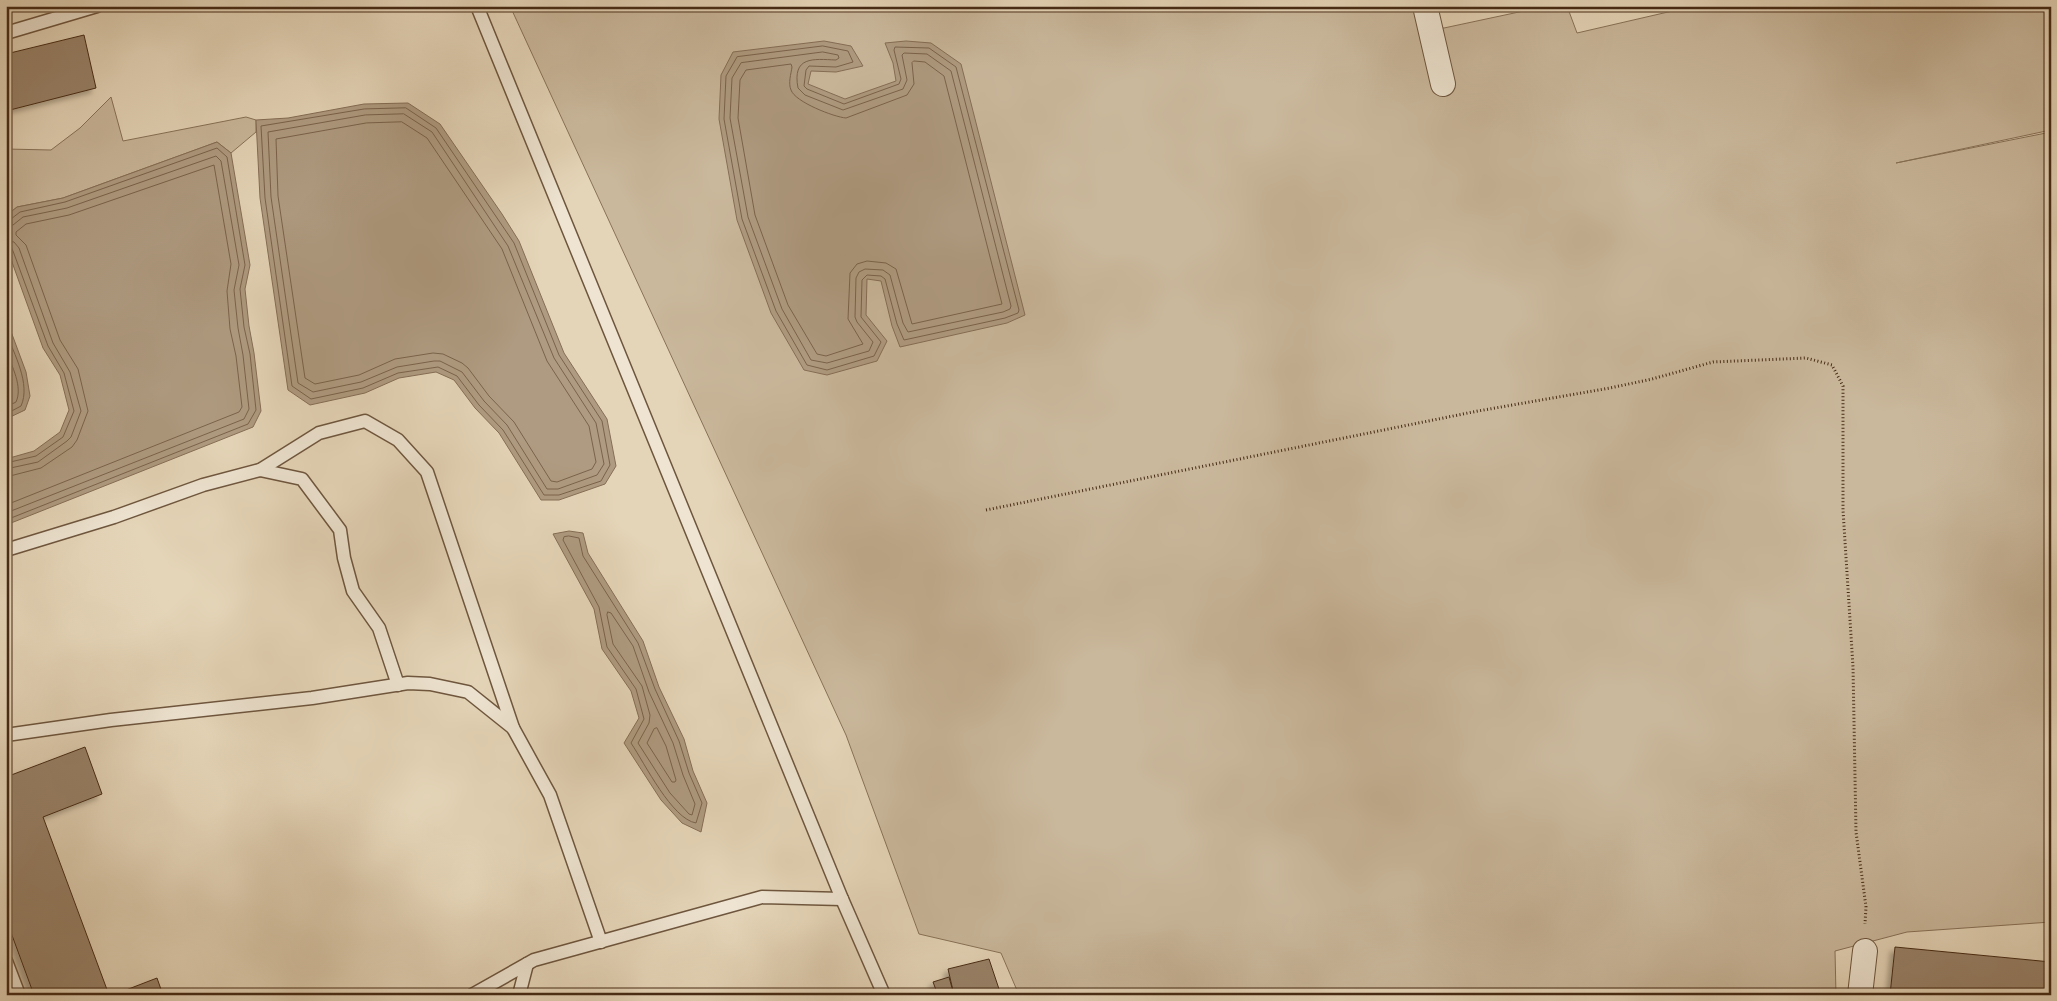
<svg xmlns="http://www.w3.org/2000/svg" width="2057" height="1001" font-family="'IM FELL Great Primer',serif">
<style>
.green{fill:#cab89c;stroke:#887258}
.water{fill:#af9b81;stroke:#856e56}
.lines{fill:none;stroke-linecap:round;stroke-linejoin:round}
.shore{stroke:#7a634b;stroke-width:1}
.building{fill:#99836a;stroke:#462b15;filter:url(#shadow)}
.lane-casing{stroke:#6e563e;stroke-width:15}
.street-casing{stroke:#6e563e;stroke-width:26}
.path{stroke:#462b15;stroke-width:3;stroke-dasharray:1 2.5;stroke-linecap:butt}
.lane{stroke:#eee4d1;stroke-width:12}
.street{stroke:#eee4d1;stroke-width:24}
</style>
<defs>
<filter id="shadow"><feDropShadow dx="-4.5" dy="4.5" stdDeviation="2.5" flood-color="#0004"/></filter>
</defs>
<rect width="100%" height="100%" fill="#e5d5b8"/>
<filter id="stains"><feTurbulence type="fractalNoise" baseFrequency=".004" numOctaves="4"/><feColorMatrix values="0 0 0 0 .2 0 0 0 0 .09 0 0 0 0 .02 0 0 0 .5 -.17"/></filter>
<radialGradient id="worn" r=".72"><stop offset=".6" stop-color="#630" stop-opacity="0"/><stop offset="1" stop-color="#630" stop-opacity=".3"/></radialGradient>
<g class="green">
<path d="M 510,6 L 1416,6 L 1422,26 L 1444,28 L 1547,6 L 1567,6 L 1577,33 L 1694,6 L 2051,6 L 2051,130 L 1896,163 L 2051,132 L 2051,922 L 1907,932 L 1835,951 L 1836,995 L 1527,995 L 1527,992 L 1468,995 L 1019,995 L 1001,953 L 919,934 L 846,735 Z"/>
<path d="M 111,97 L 123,141 L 246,117 L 256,120 L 256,132 L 231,153 L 217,142 L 63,198 L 17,207 L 6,216 L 6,149 L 51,150 L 80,128 Z"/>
</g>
<g class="water">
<path d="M 824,41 L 851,46 L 863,66 L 836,72 L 811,71 L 808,84 L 845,99 L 896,81 L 893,63 L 885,43 L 906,41 L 931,43 L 961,64 L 1025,315 L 1007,323 L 900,347 L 892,326 L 881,281 L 867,279 L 866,315 L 887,341 L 877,361 L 827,375 L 804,370 L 771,313 L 737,220 L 719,119 L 721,75 L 733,52 Z"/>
<path d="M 408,103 L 440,124 L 502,214 L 519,241 L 564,353 L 607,419 L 616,466 L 605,484 L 559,500 L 541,500 L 499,433 L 475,408 L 454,380 L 436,372 L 399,378 L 365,393 L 310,405 L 288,390 L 260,198 L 256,120 L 288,118 L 364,104 Z"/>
<path d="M 217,142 L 231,153 L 250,265 L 245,289 L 249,326 L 254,353 L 261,411 L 253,427 L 6,525 L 6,459 L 34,451 L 60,432 L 69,410 L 60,375 L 43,348 L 8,251 L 6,216 L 17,207 L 63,198 Z"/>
<path d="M 6,318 L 26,372 L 30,396 L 25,410 L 6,419 Z"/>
<path d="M 569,531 L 583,533 L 588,553 L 643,641 L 659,687 L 684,739 L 693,771 L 707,803 L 701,832 L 682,823 L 661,800 L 624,743 L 639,718 L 631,691 L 602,649 L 594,609 L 553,534 Z"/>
</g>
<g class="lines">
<g class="shore">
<path d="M 823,46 L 848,51 L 853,62 L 836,67 L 809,66 L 806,70 L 804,86 L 807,89 L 844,104 L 899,84 L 901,79 L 894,50 L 895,47 L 929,48 L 956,67 L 1019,310 L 1018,313 L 1005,318 L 904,340 L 897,324 L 885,279 L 881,276 L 867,275 L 862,280 L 861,317 L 881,342 L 874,356 L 827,370 L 807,365 L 776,311 L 742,219 L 724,119 L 726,76 L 737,57 Z"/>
<path d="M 823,52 L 838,55 L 839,58 L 836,60 C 813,59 792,56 798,88 L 805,95 L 843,110 L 903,89 L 907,80 L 902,55 L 904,53 L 927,54 L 951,71 L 1011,306 L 1010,309 L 1003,312 L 908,332 L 903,323 L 890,275 L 883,270 L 865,269 L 859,272 L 856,278 L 855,317 L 857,322 L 873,342 L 869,351 L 827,363 L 811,360 L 782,309 L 748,217 L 730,118 L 732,78 L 741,63 Z"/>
<path d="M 914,61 L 925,62 L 944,76 L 1002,304 L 912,324 L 896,269 L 886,263 L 867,261 L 857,264 L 850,273 L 848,319 L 863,344 L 826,356 L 817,354 L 788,305 L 755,215 L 738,118 L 740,80 L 746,70 L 791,64 L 792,67 C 791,74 788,83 791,90 C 795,102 834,117 846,118 L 907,95 L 914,84 L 912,63 Z"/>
<path d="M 406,108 L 436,128 L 514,243 L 559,355 L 602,421 L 610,465 L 601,481 L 559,495 L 544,495 L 503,430 L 479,405 L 457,376 L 438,367 L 398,373 L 363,388 L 311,399 L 292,386 L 265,198 L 261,126 L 364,109 Z"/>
<path d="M 404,114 L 432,132 L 508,246 L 554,358 L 596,423 L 604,464 L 597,475 L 558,489 L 547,489 L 507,425 L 484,401 L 462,372 L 440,361 L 434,361 L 397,367 L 361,382 L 313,392 L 298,383 L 271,197 L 268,132 L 365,115 Z"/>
<path d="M 402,122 L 427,138 L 502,249 L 547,361 L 589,426 L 596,462 L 592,469 L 557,482 L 551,481 L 514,422 L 489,396 L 468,368 L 462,363 L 443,354 L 433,353 L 395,359 L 359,375 L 315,384 L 305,378 L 278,196 L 276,139 L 366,123 Z"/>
<path d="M 6,220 L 11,219 L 20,212 L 65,202 L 217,148 L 227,157 L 245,265 L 240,289 L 244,327 L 250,354 L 256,410 L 248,424 L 6,520"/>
<path d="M 6,226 L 13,225 L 23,217 L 67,208 L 216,156 L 221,161 L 239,265 L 234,290 L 238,328 L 243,355 L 249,409 L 244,419 L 6,513"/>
<path d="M 6,241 L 14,242 L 19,248 L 53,343 L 70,372 L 81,411 L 71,437 L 67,441 L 38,462 L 6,469"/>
<path d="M 6,247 L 11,247 L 13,251 L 48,346 L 64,373 L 74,411 L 63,437 L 36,456 L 6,463"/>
<path d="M 6,332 C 14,354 31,384 21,406 L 6,414"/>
<path d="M 6,351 C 12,366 23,387 16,402 L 6,407"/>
<path d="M 6,477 L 41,468 L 72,447 L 77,440 L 88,411 L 78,369 L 60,340 L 26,245 L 16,235 L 16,232 L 26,224 L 69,215 L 214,165 L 231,264 L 227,291 L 230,329 L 236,356 L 242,407 L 239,412 L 6,505"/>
<path d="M 569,536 L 579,538 L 583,556 L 638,643 L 655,689 L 679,741 L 689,773 L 702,803 L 696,823 C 672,819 645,764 631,743 L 644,719 L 636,689 L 607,647 L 599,607 L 563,540 L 564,537 Z"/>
<path d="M 608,612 L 611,613 L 633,646 L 649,692 L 673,743 L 683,775 L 695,804 L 692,815 L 689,814 L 670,793 L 638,743 L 649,723 L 650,715 L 642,686 L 613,644 L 607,615 Z"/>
<path d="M 657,728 L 666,746 L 676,780 L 675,782 L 672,782 L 647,743 L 654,729 Z"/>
</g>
</g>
<g class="building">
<path d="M 84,35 L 96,88 L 6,111 L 6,54 Z"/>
<path d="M 85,747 L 102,794 L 43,817 L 109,995 L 34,995 L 6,919 L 6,777 Z"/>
<path d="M 1895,947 L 2051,962 L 2051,995 L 1890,995 Z"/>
<path d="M 989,959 L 1001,995 L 954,995 L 948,969 Z"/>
<path d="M 949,977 L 954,995 L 938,995 L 933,982 Z"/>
<path d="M 157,978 L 163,995 L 113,995 Z"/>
</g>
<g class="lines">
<defs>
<g id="lane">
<path d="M 477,6 L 842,899 L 884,995"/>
<path d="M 6,33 L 97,6"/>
<path d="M 260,470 L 319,433 L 365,421 L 398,440 L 427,472 L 513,728"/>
<path d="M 6,550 L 114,517 L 203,485 L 260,470 L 302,479 L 340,530 L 344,558 L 353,591 L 379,628 L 398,685"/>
<path d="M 6,735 L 111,720 L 312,698 L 408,683 L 430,684 L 468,692 L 513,728 L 550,795 L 601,942"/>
<path d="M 6,961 L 19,995"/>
<path d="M 472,995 L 534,960 L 762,897 L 842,899"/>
<path d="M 519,995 L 527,964"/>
</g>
<g id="street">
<path d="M 1425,6 L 1443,84"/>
<path d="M 1860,995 L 1865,951"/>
</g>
</defs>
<use href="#lane" class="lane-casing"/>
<use href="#street" class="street-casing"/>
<path class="path" d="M 986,510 L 1478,411 L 1610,388 L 1652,379 L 1713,362 L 1806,358 L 1832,365 L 1843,386 L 1843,510 L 1853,667 L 1856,832 L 1866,907 L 1865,924"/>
<use href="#lane" class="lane"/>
<use href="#street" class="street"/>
</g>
<rect width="2057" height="1001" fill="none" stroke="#e5d5b8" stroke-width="25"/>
<rect x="8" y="8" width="2042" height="986" fill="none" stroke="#462b15" stroke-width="2.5"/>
<rect x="12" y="12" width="2032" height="976" fill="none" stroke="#462b15"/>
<rect width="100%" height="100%" filter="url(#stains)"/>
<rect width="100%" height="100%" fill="url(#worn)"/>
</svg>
